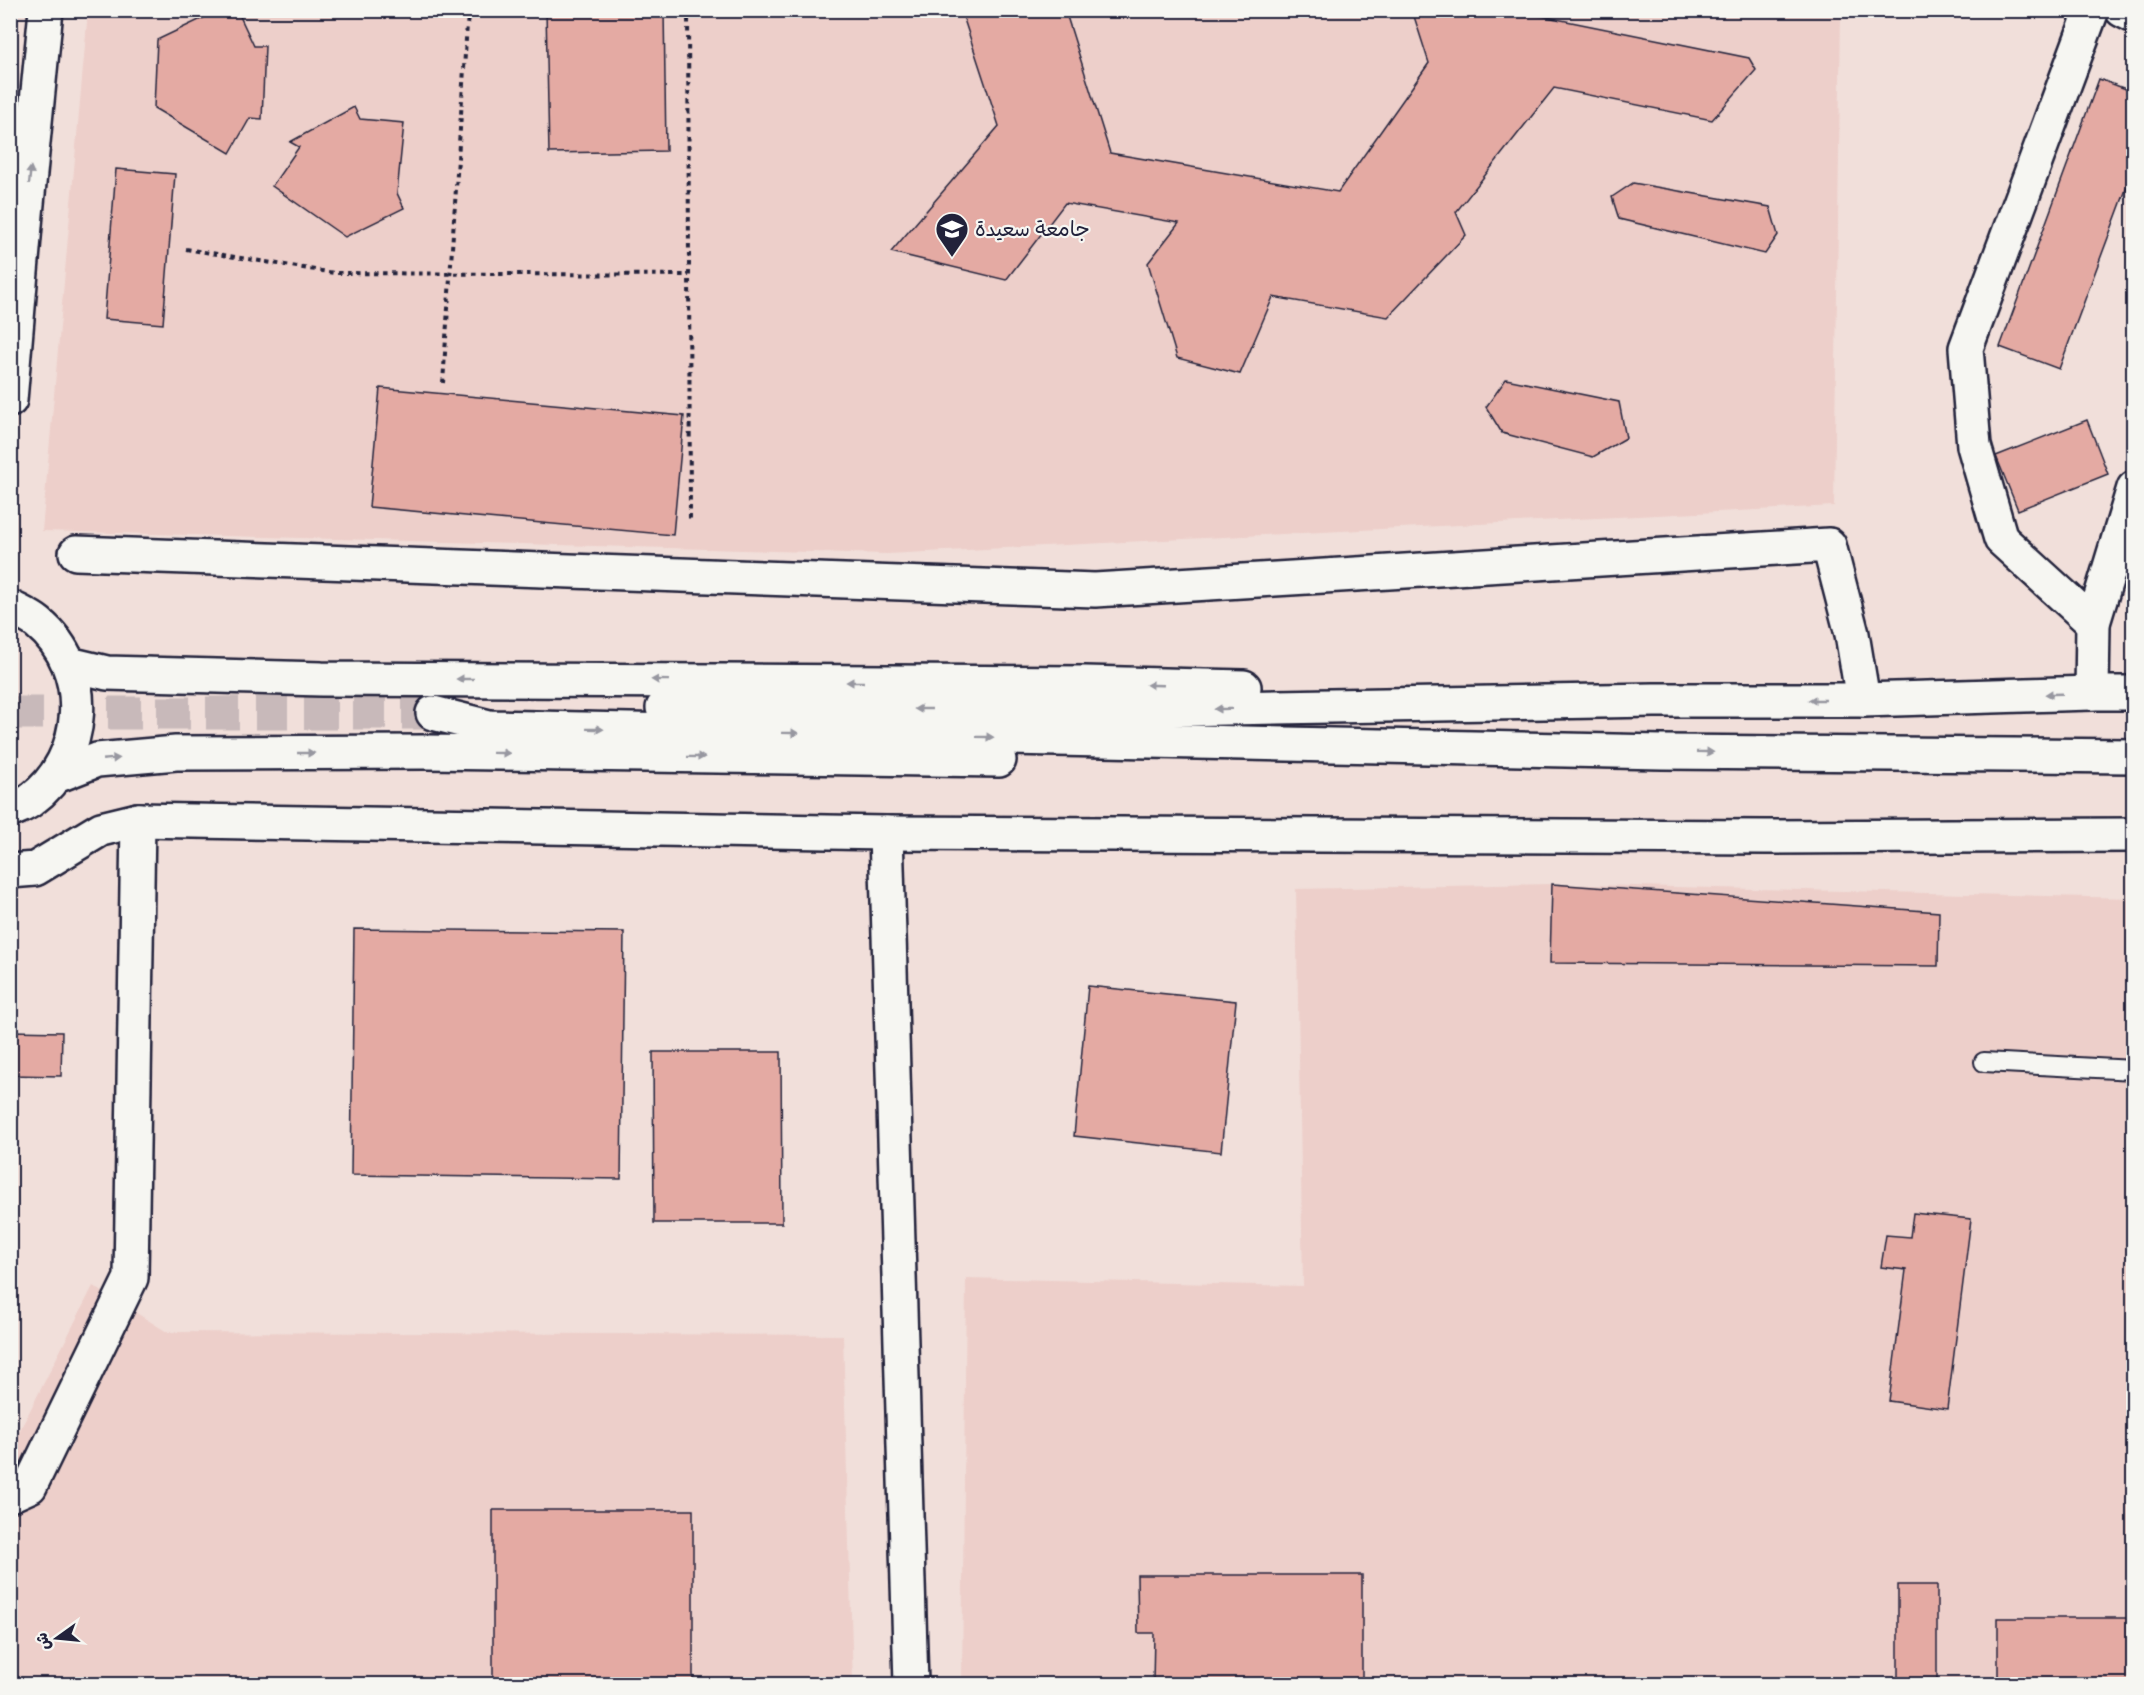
<svg xmlns="http://www.w3.org/2000/svg" width="2144" height="1695" font-family="'Indie Flower','Playpen Sans Arabic',sans-serif">
<style>
.built{fill:#edcfca}
.building{fill:#e4aaa3;stroke:#22223b;stroke-width:1.5}
.lines{fill:none;stroke-linecap:round;stroke-linejoin:round}
.primary-tunnel{stroke:#c8b9ba;stroke-width:33;stroke-dasharray:33 16;stroke-linecap:butt}
.lane-casing{stroke:#22223b;stroke-width:22}
.street-casing{stroke:#22223b;stroke-width:38}
.secondary-casing{stroke:#22223b;stroke-width:38}
.primary-casing{stroke:#22223b;stroke-width:38}
.path{stroke:#22223b;stroke-width:4;stroke-dasharray:4.5 4.5;stroke-linecap:butt}
.lane{stroke:#f6f6f2;stroke-width:18}
.street{stroke:#f6f6f2;stroke-width:33}
.secondary{stroke:#f6f6f2;stroke-width:33}
.primary{stroke:#f6f6f2;stroke-width:33}
.oneway{fill:#9797a0}
.labels{text-anchor:middle;stroke-width:4.5;stroke-linejoin:round;paint-order:stroke}
.poi-label{font-size:21px;fill:#22223b;stroke:#f6f6f2;text-anchor:start}
</style>
<rect width="100%" height="100%" fill="#f1dfda"/>
<filter id="ink" filterUnits="userSpaceOnUse"><feTurbulence type="fractalNoise" baseFrequency=".0167" numOctaves="2"/><feDisplacementMap in="SourceGraphic" scale="12" xChannelSelector="R" yChannelSelector="G"/><feConvolveMatrix kernelMatrix="1 2 1 2 8 2 1 2 1" color-interpolation-filters="sRGB"/></filter>
<g filter="url(#ink)">
<g class="built">
<path d="M 88,11 L 1841,11 L 1834,506 L 887,554 L 42,531 Z"/>
<path d="M 1552,884 L 2133,898 L 2133,1684 L 962,1684 L 966,1278 L 1303,1286 L 1296,889 Z"/>
<path d="M 93,1286 L 167,1332 L 843,1335 L 853,1684 L 11,1684 L 10,1450 Z"/>
</g>
<g class="building">
<path d="M 220,10 L 237,10 L 254,46 L 265,46 L 262,119 L 250,118 L 230,153 L 154,108 L 157,40 Z"/>
<path d="M 546,10 L 664,10 L 666,151 L 549,153 Z"/>
<path d="M 961,10 L 1065,10 L 1110,153 L 1338,192 L 1429,63 L 1412,10 L 1512,10 L 1749,58 L 1756,70 L 1712,120 L 1554,88 L 1456,212 L 1466,235 L 1388,317 L 1273,297 L 1240,374 L 1177,358 L 1148,263 L 1179,223 L 1065,203 L 1006,280 L 891,252 L 999,126 Z"/>
<path d="M 2099,79 L 2134,92 L 2134,168 L 2059,369 L 2000,347 Z"/>
<path d="M 354,107 L 360,119 L 404,123 L 397,193 L 404,208 L 345,237 L 272,186 L 299,147 L 290,142 Z"/>
<path d="M 116,169 L 175,174 L 163,324 L 104,319 Z"/>
<path d="M 1633,183 L 1770,207 L 1778,235 L 1765,254 L 1619,219 L 1612,197 Z"/>
<path d="M 1506,379 L 1619,402 L 1626,438 L 1593,457 L 1502,433 L 1486,407 Z"/>
<path d="M 380,388 L 684,416 L 673,535 L 369,507 Z"/>
<path d="M 2087,420 L 2108,474 L 2018,510 L 1996,456 Z"/>
<path d="M 1552,884 L 1939,912 L 1938,966 L 1550,963 Z"/>
<path d="M 354,929 L 624,932 L 621,1179 L 351,1175 Z"/>
<path d="M 1088,986 L 1236,1001 L 1221,1152 L 1074,1136 Z"/>
<path d="M 10,1031 L 62,1032 L 61,1076 L 10,1075 Z"/>
<path d="M 653,1052 L 781,1052 L 782,1223 L 654,1223 Z"/>
<path d="M 1913,1213 L 1971,1219 L 1947,1409 L 1889,1401 L 1906,1270 L 1881,1267 L 1886,1235 L 1910,1237 Z"/>
<rect x="493" y="1510" width="200" height="174"/>
<path d="M 1137,1575 L 1362,1575 L 1362,1684 L 1153,1684 L 1154,1633 L 1138,1633 Z"/>
<rect x="1898" y="1585" width="39" height="99"/>
<rect x="1998" y="1618" width="136" height="66"/>
<path d="M 10,1680 L 165,1681 L 165,1684 L 10,1684 Z"/>
</g>
<g class="lines">
<path class="primary-tunnel" d="M 10,713 L 433,713"/>
<defs>
<path id="lane" d="M 1984,1062 L 2134,1070"/>
<g id="street">
<path d="M 2092,10 L 1966,348 L 1974,446 L 2001,539 L 2093,623"/>
<path d="M 2122,10 L 2134,16"/>
<path d="M 76,553 L 1095,590 L 1829,545 L 1852,634 L 1863,700"/>
<path d="M 2092,693 L 2093,623 L 2134,488"/>
<path d="M 886,833 L 911,1684"/>
<path d="M 10,1495 L 30,1486 L 131,1278 L 138,820"/>
</g>
<path id="secondary" d="M 10,871 L 35,869 L 101,829 L 138,820 L 886,833 L 1766,837 L 2134,835"/>
<g id="primary">
<path d="M 10,400 L 26,214 L 46,10"/>
<path d="M 10,607 C 19,612 31,617 38,623 C 94,669 87,759 31,800 C 25,805 17,807 10,811"/>
<path d="M 69,664 L 107,673 L 322,679 L 1085,683 L 1244,687"/>
<path d="M 663,708 L 1123,710 L 1654,700 L 1863,700 L 2092,693 L 2134,693"/>
<path d="M 433,713 L 489,727 L 1662,752 L 2134,756"/>
<path d="M 56,776 L 97,760 L 176,753 L 427,752 L 999,760"/>
</g>
</defs>
<use href="#lane" class="lane-casing"/>
<use href="#street" class="street-casing"/>
<use href="#secondary" class="secondary-casing"/>
<use href="#primary" class="primary-casing"/>
<g class="path">
<path d="M 688,10 L 690,520"/>
<path d="M 186,249 L 334,273 L 689,275"/>
<path d="M 443,383 L 467,24 L 470,10"/>
</g>
<use href="#lane" class="lane"/>
<use href="#street" class="street"/>
<use href="#secondary" class="secondary"/>
<use href="#primary" class="primary"/>
</g>
<defs><path id="oneway-solid" d="M-6-.8H1V-3.2L6.5 0L1 3.2V.8H-6Z" transform="scale(1.5)"/></defs>
<g class="oneway">
<use href="#oneway-solid" transform="translate(30 175) rotate(-84)"/>
<use href="#oneway-solid" transform="translate(465 679) rotate(-180)"/>
<use href="#oneway-solid" transform="translate(660 680) rotate(-179)"/>
<use href="#oneway-solid" transform="translate(855 682) rotate(-180)"/>
<use href="#oneway-solid" transform="translate(1155 685) rotate(-178)"/>
<use href="#oneway-solid" transform="translate(2054 694) rotate(178)"/>
<use href="#oneway-solid" transform="translate(1817 700) rotate(-180)"/>
<use href="#oneway-solid" transform="translate(923 709) rotate(-180)"/>
<use href="#oneway-solid" transform="translate(1223 709) rotate(179)"/>
<use href="#oneway-solid" transform="translate(595 729) rotate(1)"/>
<use href="#oneway-solid" transform="translate(790 733) rotate(1)"/>
<use href="#oneway-solid" transform="translate(985 737) rotate(1)"/>
<use href="#oneway-solid" transform="translate(1705 752) rotate(1)"/>
<use href="#oneway-solid" transform="translate(306 753)"/>
<use href="#oneway-solid" transform="translate(501 753) rotate(1)"/>
<use href="#oneway-solid" transform="translate(696 757) rotate(1)"/>
<use href="#oneway-solid" transform="translate(111 759) rotate(-5)"/>
</g>
</g>
<defs>
<symbol id="university-pin" viewBox="-11 -11 22 30"><path d="M0 17L-7.5 6A9.5 9.5 0 1 1 7.5 6Z" fill="#22223b" stroke="#f6f6f2"/><path d="M0-5L7-2L0 1L-7-2ZM-4 1L0 2.5L4 1V4Q0 6-4 4Z" fill="#fff"/></symbol>
</defs>
<g fill-rule="evenodd">
<use href="#university-pin" x="933" y="210" width="38" height="52"/>
</g>
<g class="labels">
<g class="poi-label">
<text x="975" y="236">جامعة سعيدة</text>
</g>
</g>
<rect width="2144" height="1695" fill="none" stroke="#f6f6f2" stroke-width="36"/>
<rect x="18" y="18" width="2108" height="1659" fill="none" stroke="#22223b" stroke-width="2" filter="url(#ink)"/>
<g transform="translate(57 1638) rotate(255)" stroke="#f6f6f2" stroke-width="4.5" paint-order="stroke">
<path d="M0-4.5L10 22L0 15L-10 22Z" fill="#22223b"/>
<text y="-9" font-size="16" font-weight="bold" text-anchor="middle" fill="#22223b">ش</text>
</g>
</svg>
